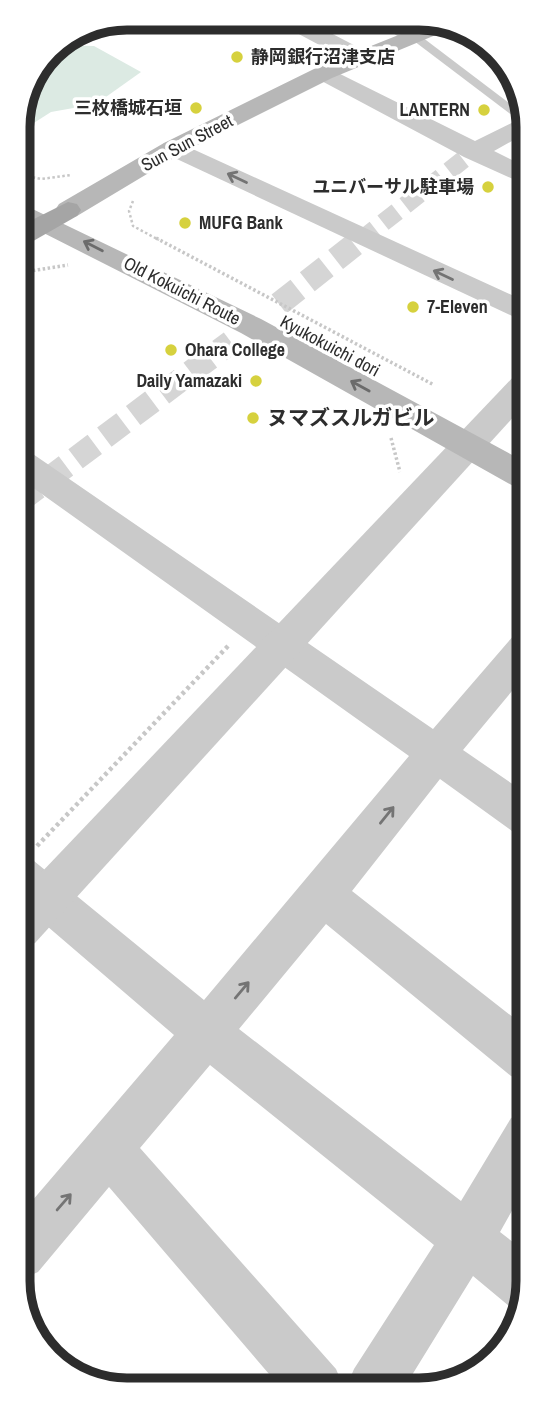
<svg xmlns="http://www.w3.org/2000/svg" width="546" height="1408" font-family="'Archivo Narrow','Noto Sans JP',sans-serif">
<style>
.green{fill:#dceae3}
.lines{fill:none;stroke-linecap:round;stroke-linejoin:round}
.pedestrian-tunnel-far1{stroke:#d5d5d5;stroke-width:18;stroke-dasharray:18 10;stroke-linecap:butt}
.pedestrian-tunnel{stroke:#d5d5d5;stroke-width:24;stroke-dasharray:24 12;stroke-linecap:butt}
.path-far2{stroke:#c7c7c7;stroke-width:2.5;stroke-dasharray:2.5 2.5;stroke-linecap:butt}
.path-far1{stroke:#c7c7c7;stroke-width:3.5;stroke-dasharray:2.5 2.5;stroke-linecap:butt}
.path{stroke:#c7c7c7;stroke-width:4.5;stroke-dasharray:3.5 3.5;stroke-linecap:butt}
.service{fill:#cacaca;fill-rule:evenodd}
.minor{fill:#cacaca;fill-rule:evenodd}
.tertiary{fill:#cacaca;fill-rule:evenodd}
.secondary{fill:#b7b7b7;fill-rule:evenodd}
.primary{fill:#a5a5a5;fill-rule:evenodd}
.oneway{stroke:#747474}
.oneway2{stroke:#6b6b6b}
.poi-dot{fill:#d6d13e;stroke:#fff;stroke-width:2.5}
.labels{text-anchor:middle;stroke-width:7;stroke-linejoin:round;paint-order:stroke}
.far-poi-label{font-size:18px;font-weight:bold;fill:#2d2d2d;stroke:#fff;text-anchor:start}
.far-street-label{font-size:18px;fill:#2d2d2d;stroke:#fff}
.poi-label{font-size:21px;font-weight:bold;fill:#2d2d2d;stroke:#fff;text-anchor:start}
.rim{fill:none;stroke:#2d2d2d;stroke-width:9}
</style>
<rect width="100%" height="100%" fill="#fff"/>
<path class="green" d="M 55,45 L 94,46 L 141,72 L 96,104 L 51,112 L 18,133 L 18,119 Z"/>
<g class="lines">
<path class="pedestrian-tunnel-far1" d="M 361,240 L 473,152"/>
<g class="pedestrian-tunnel">
<path d="M 279,304 L 363,238"/>
<path d="M 18,502 L 231,342"/>
</g>
<g class="path-far2">
<path d="M 52,49 L 59,43"/>
<path d="M 18,174 L 41,179 L 71,175"/>
<path d="M 133,201 L 129,211 L 133,226 L 159,240"/>
</g>
<g class="path-far1">
<path d="M 156,238 L 434,385"/>
<path d="M 18,273 L 68,265"/>
<path d="M 391,438 L 400,472"/>
</g>
<path class="path" d="M 37,846 L 229,645"/>
<path class="service" d="M 410,34 L 418,34 L 526,116 L 526,126 L 410,38 Z"/>
<g class="minor">
<path d="M 277,19 L 304,19 L 369,53 L 372,58 L 369,63 L 353,63 L 280,24 Z"/>
<path d="M 379,19 L 405,19 L 425,36 L 422,41 C 406,45 389,32 379,19 Z"/>
<path d="M 324,66 L 475,141 L 526,116 L 526,133 L 494,151 L 526,167 L 526,185 L 464,157 L 316,78 L 312,73 L 316,68 Z"/>
<path d="M 173,140 L 527,302 L 527,323 L 164,153 L 160,148 L 164,143 Z"/>
<path d="M 18,448 L 30,452 L 433,729 L 514,635 L 527,631 L 527,673 L 463,750 L 527,794 L 527,836 L 512,831 L 440,779 L 352,891 L 528,1029 L 528,1082 L 511,1076 L 326,924 L 239,1029 L 461,1201 L 511,1118 L 528,1111 L 528,1182 L 500,1232 L 528,1254 L 528,1289 L 519,1310 L 509,1306 L 473,1276 L 404,1388 L 346,1388 L 354,1369 L 434,1245 L 210,1065 L 140,1148 L 336,1369 L 344,1388 L 281,1388 L 109,1187 L 38,1272 L 20,1280 L 20,1215 L 174,1035 L 19,902 L 19,855 L 34,861 L 204,1000 L 409,756 L 18,477 Z"/>
</g>
<path class="tertiary" d="M 527,371 L 527,402 L 35,943 L 19,950 L 19,896 L 516,374 Z"/>
<g class="secondary">
<path d="M 436,20 L 455,27 L 332,78 L 182,153 L 77,216 L 68,218 L 59,216 L 55,210 L 59,204 L 164,143 L 316,68 Z"/>
<path d="M 18,202 L 261,319 L 527,463 L 527,490 L 515,487 L 241,333 L 18,220 Z"/>
</g>
<path class="primary" d="M 68,202 L 77,204 L 81,210 L 77,216 L 28,244 L 18,246 L 18,227 Z"/>
</g>
<defs><path id="oneway-shaft" d="M-6 0H5M1.5-3L5.5 0L1.5 3" fill="none" stroke-width="1.6" stroke-linecap="round" stroke-linejoin="round" transform="scale(1.75)"/></defs>
<g class="oneway">
<use href="#oneway-shaft" transform="translate(237 178) rotate(-155)"/>
<use href="#oneway-shaft" transform="translate(443 275) rotate(-155)"/>
<use href="#oneway-shaft" transform="translate(387 815) rotate(-51)"/>
<use href="#oneway-shaft" transform="translate(242 990) rotate(-50)"/>
<use href="#oneway-shaft" transform="translate(64 1202) rotate(-49)"/>
</g>
<g class="oneway2">
<use href="#oneway-shaft" transform="translate(93 246) rotate(-153)"/>
<use href="#oneway-shaft" transform="translate(360 386) rotate(-151)"/>
</g>
<g class="poi-dot">
<circle cx="237" cy="57" r="7"/>
<circle cx="196" cy="108" r="7"/>
<circle cx="484" cy="110" r="7"/>
<circle cx="488" cy="187" r="7"/>
<circle cx="185" cy="223" r="7"/>
<circle cx="413" cy="307" r="7"/>
<circle cx="171" cy="350" r="7"/>
<circle cx="256" cy="381" r="7"/>
<circle cx="253" cy="418" r="7"/>
</g>
<g class="labels">
<g class="far-poi-label">
<text x="251" y="63">静岡銀行沼津支店</text>
<text x="182" y="114" text-anchor="end">三枚橋城石垣</text>
<text x="470" y="116" text-anchor="end">LANTERN</text>
<text x="474" y="193" text-anchor="end">ユニバーサル駐車場</text>
<text x="199" y="229">MUFG Bank</text>
<text x="427" y="313">7-Eleven</text>
<text x="185" y="356">Ohara College</text>
<text x="242" y="387" text-anchor="end">Daily Yamazaki</text>
</g>
<g class="far-street-label">
<text transform="translate(187 143) rotate(-28)" y="6">Sun Sun Street</text>
<text transform="translate(182 291) rotate(27)" y="6">Old Kokuichi Route</text>
<text transform="translate(330 346) rotate(28)" y="6">Kyukokuichi dori</text>
</g>
<g class="poi-label">
<text x="267" y="425">ヌマズスルガビル</text>
</g>
</g>
<path d="M0 0H546V1408H0ZM127 30H419A97 97 0 0 1 516 127V1281A97 97 0 0 1 419 1378H127A97 97 0 0 1 30 1281V127A97 97 0 0 1 127 30Z" fill="#fff" fill-rule="evenodd"/>
<path class="rim" d="M127 30H419A97 97 0 0 1 516 127V1281A97 97 0 0 1 419 1378H127A97 97 0 0 1 30 1281V127A97 97 0 0 1 127 30Z"/>
</svg>
